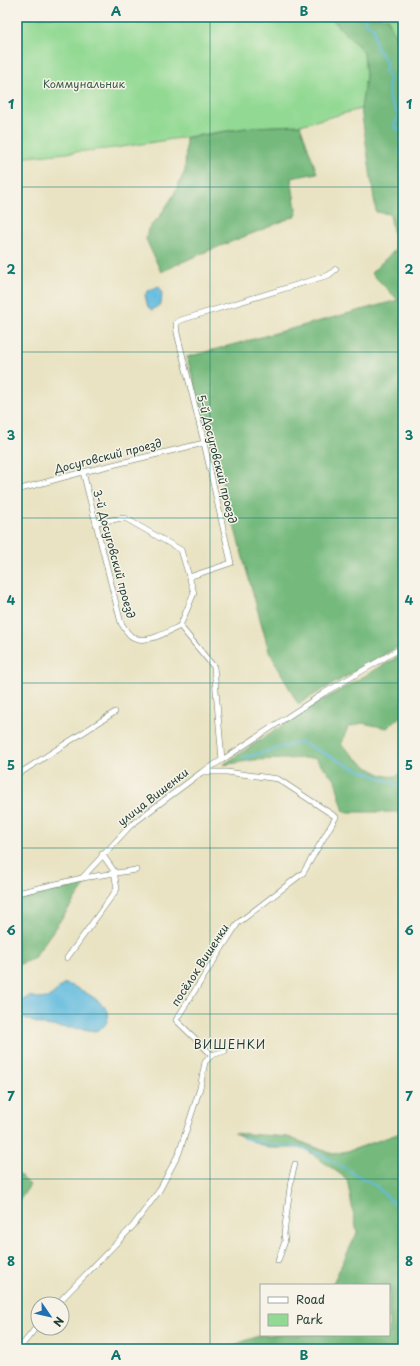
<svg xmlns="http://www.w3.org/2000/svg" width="420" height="1366" font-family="'Playpen Sans',sans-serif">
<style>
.green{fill:#92d993;stroke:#588b64}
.forest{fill:#75b97d;stroke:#4a7b58}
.water{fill:#62bbdf;stroke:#407c8a}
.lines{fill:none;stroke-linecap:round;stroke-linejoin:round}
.stream{stroke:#62bbdf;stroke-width:2}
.minor-casing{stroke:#676;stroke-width:6}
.minor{stroke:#fff;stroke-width:5}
.grid{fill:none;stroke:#0f766e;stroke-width:1;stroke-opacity:0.55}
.labels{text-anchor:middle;stroke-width:3;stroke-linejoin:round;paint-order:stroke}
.park-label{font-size:11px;fill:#365c47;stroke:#f7f3e8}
.street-label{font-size:11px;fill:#1f3d34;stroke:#f7f3e8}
.neighbourhood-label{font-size:12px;letter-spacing:1px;fill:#1f3d34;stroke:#f7f3e8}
.neatline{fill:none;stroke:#0f766e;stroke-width:1.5}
.grid-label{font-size:13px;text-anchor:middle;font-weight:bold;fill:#0f766e}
</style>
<rect width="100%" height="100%" fill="#f7f3e8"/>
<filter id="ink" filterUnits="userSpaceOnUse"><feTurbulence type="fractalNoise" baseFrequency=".025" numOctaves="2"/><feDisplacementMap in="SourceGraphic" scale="8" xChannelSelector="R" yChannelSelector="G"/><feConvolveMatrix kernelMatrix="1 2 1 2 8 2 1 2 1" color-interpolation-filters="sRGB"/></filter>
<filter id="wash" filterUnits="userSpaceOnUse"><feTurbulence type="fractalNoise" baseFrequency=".012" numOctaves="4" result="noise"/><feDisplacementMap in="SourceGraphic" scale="16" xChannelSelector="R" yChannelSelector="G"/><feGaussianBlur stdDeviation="0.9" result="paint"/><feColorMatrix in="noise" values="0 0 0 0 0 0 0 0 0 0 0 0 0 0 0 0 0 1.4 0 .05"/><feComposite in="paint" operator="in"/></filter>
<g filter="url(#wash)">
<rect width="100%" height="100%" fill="#e9e3c3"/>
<g class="green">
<path d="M 17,17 L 330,17 L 364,52 L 366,76 L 361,109 L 300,125 L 252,127 L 115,148 L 17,158 Z"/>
<path d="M 387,17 L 403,17 L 403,53 Z"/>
</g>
<g class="forest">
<path d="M 330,17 L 387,17 L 403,53 L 403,644 L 298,704 L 269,651 L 187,357 L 398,300 L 371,273 L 396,249 L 390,214 L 376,212 L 361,109 L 366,76 L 364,52 Z"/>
<path d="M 300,125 L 317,173 L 291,178 L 297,215 C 252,235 205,250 161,272 L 146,239 L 148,229 L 160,216 L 173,196 L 185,171 L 186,138 L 252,127 Z"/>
<path d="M 403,654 L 403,714 L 387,728 L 362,723 L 348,727 L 341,744 C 352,755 378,780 395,776 C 397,776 401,773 403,772 L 403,824 L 398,812 L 344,812 L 335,780 L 315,758 L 253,760 L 223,765 L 305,710 Z"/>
<path d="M 86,884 L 33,959 L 17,965 L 17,900 Z"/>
<path d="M 403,1132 L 403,1349 L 223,1349 L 261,1335 L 389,1335 L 389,1285 L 332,1285 L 357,1233 L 347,1179 L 304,1148 L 268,1148 L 234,1133 L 288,1137 L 333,1154 L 352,1150 Z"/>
<path d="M 17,1172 L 30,1185 L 17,1204 Z"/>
</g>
<g class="water">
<path d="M 159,286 L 162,294 L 161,304 L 152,310 L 148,307 L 145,295 L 148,291 Z"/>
<path d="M 66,984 C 75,985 106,1003 108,1012 C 109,1015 108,1018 107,1021 C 105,1027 101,1029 95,1031 C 71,1026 38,1030 17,1013 L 17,1006 C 33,988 34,1003 49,997 C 56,995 58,986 66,984 Z"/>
</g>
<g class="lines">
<g class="stream">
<path d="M 365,17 L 365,23 L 374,28 C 374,35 374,45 378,50 C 385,59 388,59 385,71 L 389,76 C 389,97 385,94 398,114 L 394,127 L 401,130 L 400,153 L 403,153"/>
<path d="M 243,758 L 301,742 L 354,768 L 398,785 L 403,791"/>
<path d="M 243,1138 L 274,1145 L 304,1148 L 327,1158 L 376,1186 L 403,1212"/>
<path d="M 397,1349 L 403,1330"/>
</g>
</g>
</g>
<g filter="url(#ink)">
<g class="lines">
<defs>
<g id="minor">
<path d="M 83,472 L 121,623 C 124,627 127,633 131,636 C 145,646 167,632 180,626"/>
<path d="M 17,490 L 83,472 L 204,443"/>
<path d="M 96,522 L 125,518 L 181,550 L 194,593 L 180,626"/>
<path d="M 189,577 L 231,563 L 204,443 L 177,333 L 176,323 L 181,320 L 329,275 L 336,269"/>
<path d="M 180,626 L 214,667 L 222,760"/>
<path d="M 203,772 L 227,772 L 278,779 L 336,817 L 303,873 L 238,923 L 176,1020 L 212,1055"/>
<path d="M 17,775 L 115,712"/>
<path d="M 82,878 L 136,870"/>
<path d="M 17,893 L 82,878 L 131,825 L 202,772 L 222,760 L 324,693 L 403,647"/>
<path d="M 67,958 L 117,889 L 114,871 L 102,854"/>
<path d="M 278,1261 L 285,1241 L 284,1234 L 291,1180 L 295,1164"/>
<path d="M 57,1304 L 133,1226 L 159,1191 L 179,1153 L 200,1088 L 205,1062 L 212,1055 L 225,1051"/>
<path d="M 19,1349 L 38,1325"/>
</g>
</defs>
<use href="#minor" class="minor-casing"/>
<use href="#minor" class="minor"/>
</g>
</g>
<path class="grid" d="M 210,17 L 210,1349M 17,187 L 403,187M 17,352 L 403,352M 17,518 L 403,518M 17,683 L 403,683M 17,848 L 403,848M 17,1014 L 403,1014M 17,1179 L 403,1179"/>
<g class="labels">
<g class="park-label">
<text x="84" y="88">Коммунальник</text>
</g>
<g class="street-label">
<text transform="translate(108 456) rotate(-14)" y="4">Досуговский проезд</text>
<text transform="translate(217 459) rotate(76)" y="4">5-й Досуговский проезд</text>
<text transform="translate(114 554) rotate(75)" y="4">3-й Досуговский проезд</text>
<text transform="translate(153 797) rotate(-38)" y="4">улица Вишенки</text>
<text transform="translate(200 965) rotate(-57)" y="4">посёлок Вишенки</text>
</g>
<g class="neighbourhood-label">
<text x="230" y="1049">ВИШЕНКИ</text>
</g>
</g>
<rect width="420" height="1366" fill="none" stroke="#f7f3e8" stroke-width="44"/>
<rect x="260" y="1284" width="130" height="52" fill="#f7f3e8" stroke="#a1aaa0"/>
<rect x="268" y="1297" width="20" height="6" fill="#ffffff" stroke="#a1aaa0"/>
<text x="296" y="1304" font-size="12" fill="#1f3d34">Road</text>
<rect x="268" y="1314" width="20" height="12" fill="#92d993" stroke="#a1aaa0"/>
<text x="296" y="1324" font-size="12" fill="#1f3d34">Park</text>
<g transform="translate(50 1316) rotate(124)"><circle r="19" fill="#f7f3e8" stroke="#a1aaa0"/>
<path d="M0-3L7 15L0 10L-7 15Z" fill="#1f6fb2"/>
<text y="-6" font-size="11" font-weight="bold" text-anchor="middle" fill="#1f3d34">N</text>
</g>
<rect x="22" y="22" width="376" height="1322" class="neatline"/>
<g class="grid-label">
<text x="116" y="16">A</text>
<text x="304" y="16">B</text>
<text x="11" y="109">1</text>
<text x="409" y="109">1</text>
<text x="11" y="274">2</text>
<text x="409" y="274">2</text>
<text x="11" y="440">3</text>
<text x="409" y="440">3</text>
<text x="11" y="605">4</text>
<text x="409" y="605">4</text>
<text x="11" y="770">5</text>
<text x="409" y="770">5</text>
<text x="11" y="935">6</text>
<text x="409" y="935">6</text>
<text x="11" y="1101">7</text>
<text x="409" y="1101">7</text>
<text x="11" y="1266">8</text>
<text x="409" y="1266">8</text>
<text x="116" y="1360">A</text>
<text x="304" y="1360">B</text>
</g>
</svg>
